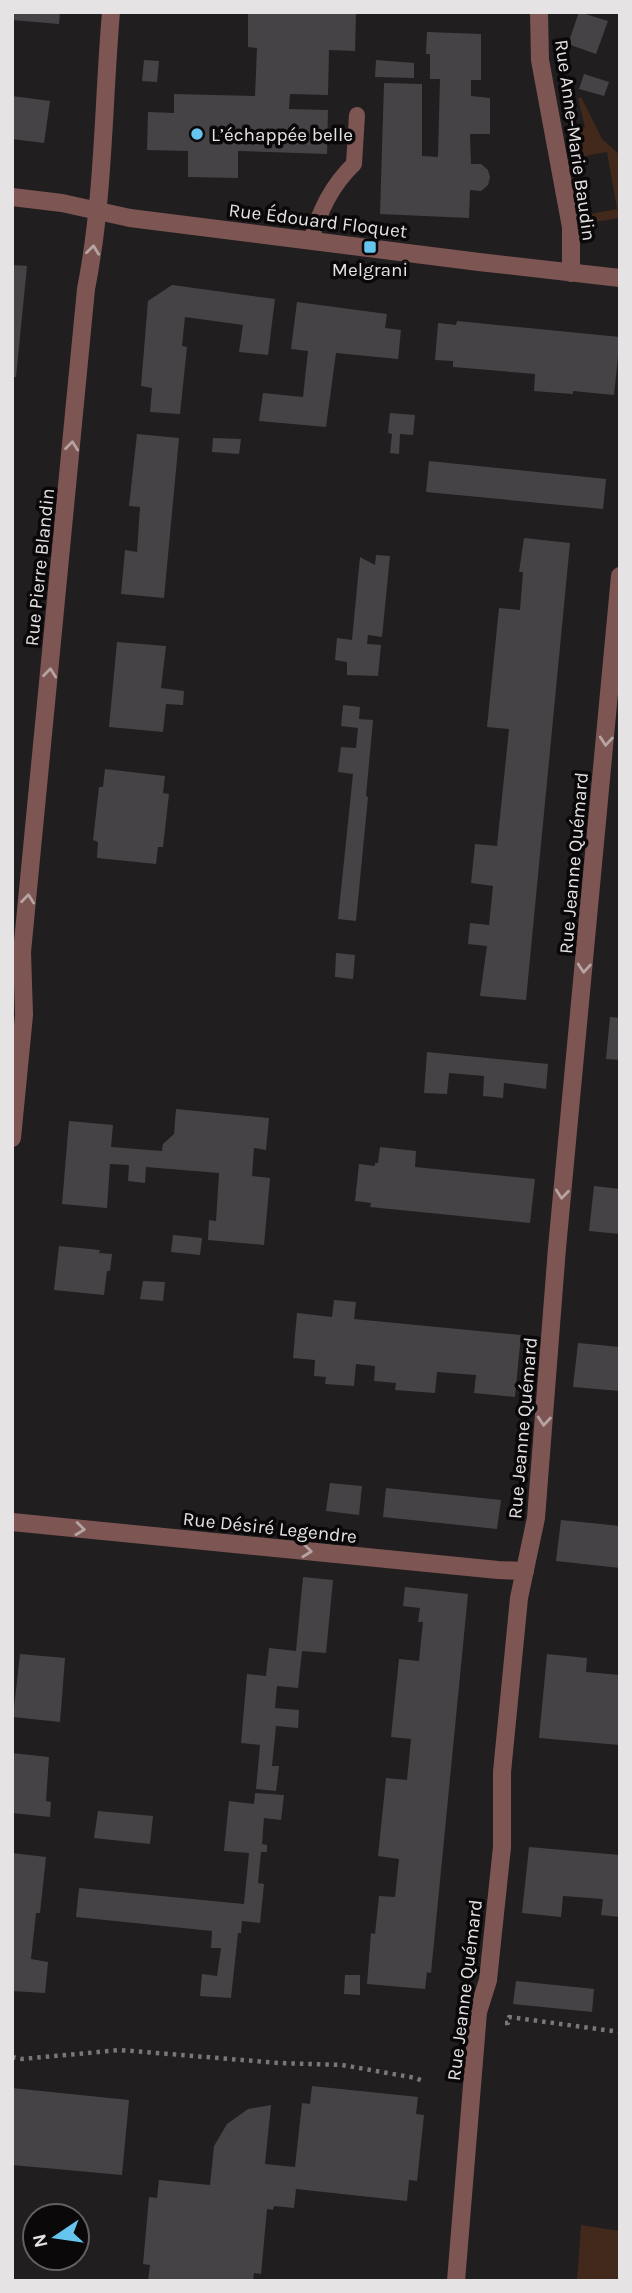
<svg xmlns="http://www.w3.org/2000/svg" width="632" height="2293" font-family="Karla,sans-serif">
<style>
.green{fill:#42291b}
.building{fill:#464346}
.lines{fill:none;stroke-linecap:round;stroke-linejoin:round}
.path{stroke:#7a7778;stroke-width:4.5;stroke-dasharray:3.5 5;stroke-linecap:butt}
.lane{stroke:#7d5653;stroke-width:16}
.street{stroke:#7d5653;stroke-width:18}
.oneway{stroke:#b6a4a3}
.poi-dot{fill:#65c5ee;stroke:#0a0809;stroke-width:2.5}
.labels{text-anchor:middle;stroke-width:7;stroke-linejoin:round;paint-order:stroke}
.poi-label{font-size:19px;fill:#e5e3e4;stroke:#0a0809;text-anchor:start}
.street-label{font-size:19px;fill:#e5e3e4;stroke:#0a0809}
</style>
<rect width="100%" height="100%" fill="#211e1f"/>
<g class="green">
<path d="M 581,97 L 602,139 L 620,155 L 620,218 L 588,223 L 590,214 L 617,209 L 607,152 L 579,157 L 574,130 L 585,127 L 578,98 Z"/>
<path d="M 581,2225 L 620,2231 L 620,2281 L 577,2281 Z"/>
</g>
<g class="building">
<path d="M 12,12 L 60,12 L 59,24 L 12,20 Z"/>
<path d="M 248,12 L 356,12 L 355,51 L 329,50 L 328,95 L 290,94 L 289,109 L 328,110 L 327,154 L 238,151 L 238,178 L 188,177 L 188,151 L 147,150 L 148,112 L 174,113 L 174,94 L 255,96 L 257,48 L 248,47 Z"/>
<path d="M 579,12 L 608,21 L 596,54 L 568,44 Z"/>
<path d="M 427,32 L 481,34 L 481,80 L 471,80 L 471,96 L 490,98 L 490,134 L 470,134 L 471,164 L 481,164 L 488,170 L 490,177 L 488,185 L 481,191 L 470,190 L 469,218 L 380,214 L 384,83 L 422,84 L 422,156 L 438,157 L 440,79 L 430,79 L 430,54 L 426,54 Z"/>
<path d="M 144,60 L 159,61 L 157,82 L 142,81 Z"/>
<path d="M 376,60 L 414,63 L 414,78 L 375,77 Z"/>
<path d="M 584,74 L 609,82 L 604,96 L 579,89 Z"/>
<path d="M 12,96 L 50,101 L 44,143 L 12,139 Z"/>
<path d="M 12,265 L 27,266 L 16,377 L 12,377 Z"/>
<path d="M 172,285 L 275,299 L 268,355 L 239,352 L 243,325 L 185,317 L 182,346 L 187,347 L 180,414 L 150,412 L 152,388 L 141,386 L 148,301 Z"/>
<path d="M 297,302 L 387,314 L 385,328 L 401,330 L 398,359 L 336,353 L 326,427 L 259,421 L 263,393 L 303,397 L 308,351 L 291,349 Z"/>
<path d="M 457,321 L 620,337 L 614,395 L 573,391 L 573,394 L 534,391 L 535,374 L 453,367 L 453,361 L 435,360 L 438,323 L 456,325 Z"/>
<path d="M 390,413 L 415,415 L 413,435 L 400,434 L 399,454 L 390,453 L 392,434 L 388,433 Z"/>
<path d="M 137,434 L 179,438 L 164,598 L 121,594 L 125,550 L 137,552 L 140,507 L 129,506 Z"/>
<path d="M 213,438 L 241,439 L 239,454 L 212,452 Z"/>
<path d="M 429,461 L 606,479 L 603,509 L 426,492 Z"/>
<path d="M 524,538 L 570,543 L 526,1000 L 480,996 L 487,946 L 468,944 L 470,923 L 489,925 L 493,886 L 471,883 L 475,844 L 497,846 L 509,729 L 487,727 L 499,608 L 520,610 L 523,572 L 519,572 Z"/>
<path d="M 376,555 L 390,556 L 382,637 L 368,635 L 367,644 L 381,645 L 378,676 L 347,675 L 347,662 L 335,660 L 337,638 L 352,640 L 360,557 L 375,565 Z"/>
<path d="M 117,642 L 166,646 L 161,688 L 184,691 L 183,705 L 166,704 L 163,732 L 109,727 Z"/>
<path d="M 343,705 L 360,707 L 359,719 L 373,720 L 366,796 L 368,797 L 356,921 L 338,919 L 353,774 L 338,772 L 341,747 L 356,748 L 358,728 L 341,726 Z"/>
<path d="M 105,769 L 165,776 L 163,793 L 169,794 L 163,847 L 158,847 L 156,864 L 97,858 L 98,842 L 93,840 L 99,787 L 103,787 Z"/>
<path d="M 336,953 L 355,955 L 353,979 L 335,977 Z"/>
<path d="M 610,1017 L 620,1018 L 620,1060 L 606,1059 Z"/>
<path d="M 427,1052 L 548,1064 L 546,1089 L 504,1083 L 503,1098 L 483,1096 L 484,1076 L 449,1073 L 447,1094 L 424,1093 Z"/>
<path d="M 176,1109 L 269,1118 L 266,1150 L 254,1148 L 252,1176 L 270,1178 L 264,1245 L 208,1240 L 209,1220 L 216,1221 L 219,1173 L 146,1167 L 145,1183 L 128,1181 L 129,1165 L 110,1164 L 107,1208 L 62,1204 L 69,1121 L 113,1125 L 111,1147 L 162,1151 L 163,1144 L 174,1134 Z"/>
<path d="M 380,1147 L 416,1151 L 415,1167 L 535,1179 L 530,1223 L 370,1207 L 371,1203 L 355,1201 L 359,1164 L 375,1166 L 375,1163 L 378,1163 Z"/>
<path d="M 594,1186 L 620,1189 L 620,1234 L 589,1231 Z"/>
<path d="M 173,1235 L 202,1238 L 200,1255 L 171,1252 Z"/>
<path d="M 59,1246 L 100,1250 L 99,1253 L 112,1254 L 110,1271 L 107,1271 L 104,1295 L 54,1290 Z"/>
<path d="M 143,1281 L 165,1282 L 163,1301 L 140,1299 Z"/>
<path d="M 334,1300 L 356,1302 L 354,1319 L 521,1335 L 515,1397 L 474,1393 L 476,1375 L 437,1372 L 435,1393 L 395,1390 L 396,1383 L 374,1381 L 375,1366 L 356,1364 L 354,1386 L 325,1384 L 326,1377 L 314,1376 L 315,1360 L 293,1358 L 297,1313 L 332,1317 Z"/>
<path d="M 578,1343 L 620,1347 L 620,1391 L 573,1387 Z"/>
<path d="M 330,1483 L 362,1486 L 359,1515 L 326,1511 Z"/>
<path d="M 386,1488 L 501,1500 L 497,1529 L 383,1517 Z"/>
<path d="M 561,1520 L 620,1526 L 620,1568 L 556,1561 Z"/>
<path d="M 303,1577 L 333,1580 L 326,1653 L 302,1651 L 298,1688 L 277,1686 L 275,1708 L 299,1710 L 298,1728 L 276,1726 L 272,1766 L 279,1766 L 276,1791 L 256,1789 L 260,1745 L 241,1743 L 247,1674 L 266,1676 L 269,1648 L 296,1651 Z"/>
<path d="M 405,1587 L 468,1594 L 431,1973 L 427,1972 L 425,1989 L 367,1984 L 371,1933 L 375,1934 L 379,1896 L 395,1897 L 399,1859 L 378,1856 L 386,1778 L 407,1780 L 411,1739 L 391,1737 L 399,1659 L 419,1661 L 423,1622 L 418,1622 L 420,1608 L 403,1606 Z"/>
<path d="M 20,1654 L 65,1658 L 60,1722 L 13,1717 Z"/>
<path d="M 547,1654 L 587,1658 L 586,1672 L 620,1675 L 620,1745 L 539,1738 Z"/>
<path d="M 12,1753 L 49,1757 L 46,1801 L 51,1802 L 50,1817 L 12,1813 Z"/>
<path d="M 255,1793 L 284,1795 L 281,1820 L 264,1818 L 262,1844 L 267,1845 L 267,1852 L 261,1852 L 258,1883 L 264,1884 L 260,1923 L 242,1921 L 241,1933 L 238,1933 L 231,1998 L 200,1996 L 202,1974 L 217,1976 L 221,1948 L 211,1948 L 212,1931 L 76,1917 L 79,1888 L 244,1904 L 249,1853 L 224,1851 L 229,1801 L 254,1804 Z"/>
<path d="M 98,1811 L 153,1816 L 150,1844 L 94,1838 Z"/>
<path d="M 529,1847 L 620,1855 L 620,1917 L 601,1915 L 603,1899 L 563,1896 L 561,1917 L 522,1913 Z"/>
<path d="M 12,1853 L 46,1857 L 40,1913 L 36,1913 L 31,1959 L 48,1962 L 45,1993 L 12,1991 Z"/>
<path d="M 345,1975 L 360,1975 L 360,1995 L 344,1994 Z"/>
<path d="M 516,1981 L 594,1989 L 592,2012 L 513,2004 Z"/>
<path d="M 312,2086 L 418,2097 L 416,2114 L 424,2115 L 417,2181 L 409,2180 L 407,2201 L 296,2189 L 294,2208 L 274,2206 L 273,2210 L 267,2209 L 261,2274 L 254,2273 L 253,2281 L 148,2281 L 150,2265 L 143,2264 L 149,2197 L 157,2198 L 159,2180 L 210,2185 L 214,2146 L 227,2124 L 248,2109 L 271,2105 L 265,2164 L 295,2167 L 302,2103 L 310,2104 Z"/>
<path d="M 12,2088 L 129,2100 L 122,2175 L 12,2165 Z"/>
</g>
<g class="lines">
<g class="path">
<path d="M 505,2023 L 508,2023 L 509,2017 L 620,2032"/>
<path d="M 12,2057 L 22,2059 L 120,2050 L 279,2063 L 342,2065 L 416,2078 L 425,2082"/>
</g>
<path class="lane" d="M 311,240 C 320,210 332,185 354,164 L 357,115"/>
<g class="street">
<path d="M 539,12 L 540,60 L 571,227 L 571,273"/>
<path d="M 12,197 L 62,203 L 130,218 L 479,262 L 620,278"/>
<path d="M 12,1138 L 24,1015 L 22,952 L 86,289 C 104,198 103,105 111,12"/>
<path d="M 12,1522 L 498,1570 L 525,1571"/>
<path d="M 456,2281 L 478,2012 L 488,1980 L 502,1847 L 502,1772 L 519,1598 L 536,1518 L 557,1248 L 620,576"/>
</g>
</g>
<defs><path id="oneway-chevron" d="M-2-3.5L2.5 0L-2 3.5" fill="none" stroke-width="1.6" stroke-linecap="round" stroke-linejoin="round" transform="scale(1.75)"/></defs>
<g class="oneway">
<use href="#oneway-chevron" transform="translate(93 250) rotate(-83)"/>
<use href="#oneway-chevron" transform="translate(72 446) rotate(-84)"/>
<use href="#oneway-chevron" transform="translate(50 673) rotate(-84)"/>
<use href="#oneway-chevron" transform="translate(606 741) rotate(95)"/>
<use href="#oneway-chevron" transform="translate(28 899) rotate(-84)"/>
<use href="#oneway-chevron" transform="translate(584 968) rotate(95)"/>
<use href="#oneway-chevron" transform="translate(562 1194) rotate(96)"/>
<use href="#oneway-chevron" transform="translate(544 1421) rotate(95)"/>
<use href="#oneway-chevron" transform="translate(80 1529) rotate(6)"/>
<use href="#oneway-chevron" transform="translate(307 1551) rotate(6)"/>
</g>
<g class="poi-dot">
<circle cx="197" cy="134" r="7"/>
<rect x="363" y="240" width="14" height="14" rx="3.5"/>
</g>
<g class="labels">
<g class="poi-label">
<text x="211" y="141">L’échappée belle</text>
<text x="370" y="276" text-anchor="middle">Melgrani</text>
</g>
<g class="street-label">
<text transform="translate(576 140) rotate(82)" y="7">Rue Anne-Marie Baudin</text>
<text transform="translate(318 220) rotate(7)" y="7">Rue Édouard Floquet</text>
<text transform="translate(39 567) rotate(-84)" y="7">Rue Pierre Blandin</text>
<text transform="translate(573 863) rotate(-85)" y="7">Rue Jeanne Quémard</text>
<text transform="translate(522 1428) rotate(-85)" y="7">Rue Jeanne Quémard</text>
<text transform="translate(270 1527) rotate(6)" y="7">Rue Désiré Legendre</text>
<text transform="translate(464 1990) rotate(-83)" y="7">Rue Jeanne Quémard</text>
</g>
</g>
<rect width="632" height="2293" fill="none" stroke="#e5e3e4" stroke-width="28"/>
<g transform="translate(56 2237) rotate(257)"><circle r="33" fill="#0a0809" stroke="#626061" stroke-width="2"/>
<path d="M0-5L12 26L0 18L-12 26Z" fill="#65c5ee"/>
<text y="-10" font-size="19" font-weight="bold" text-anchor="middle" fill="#e5e3e4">N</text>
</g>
</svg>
